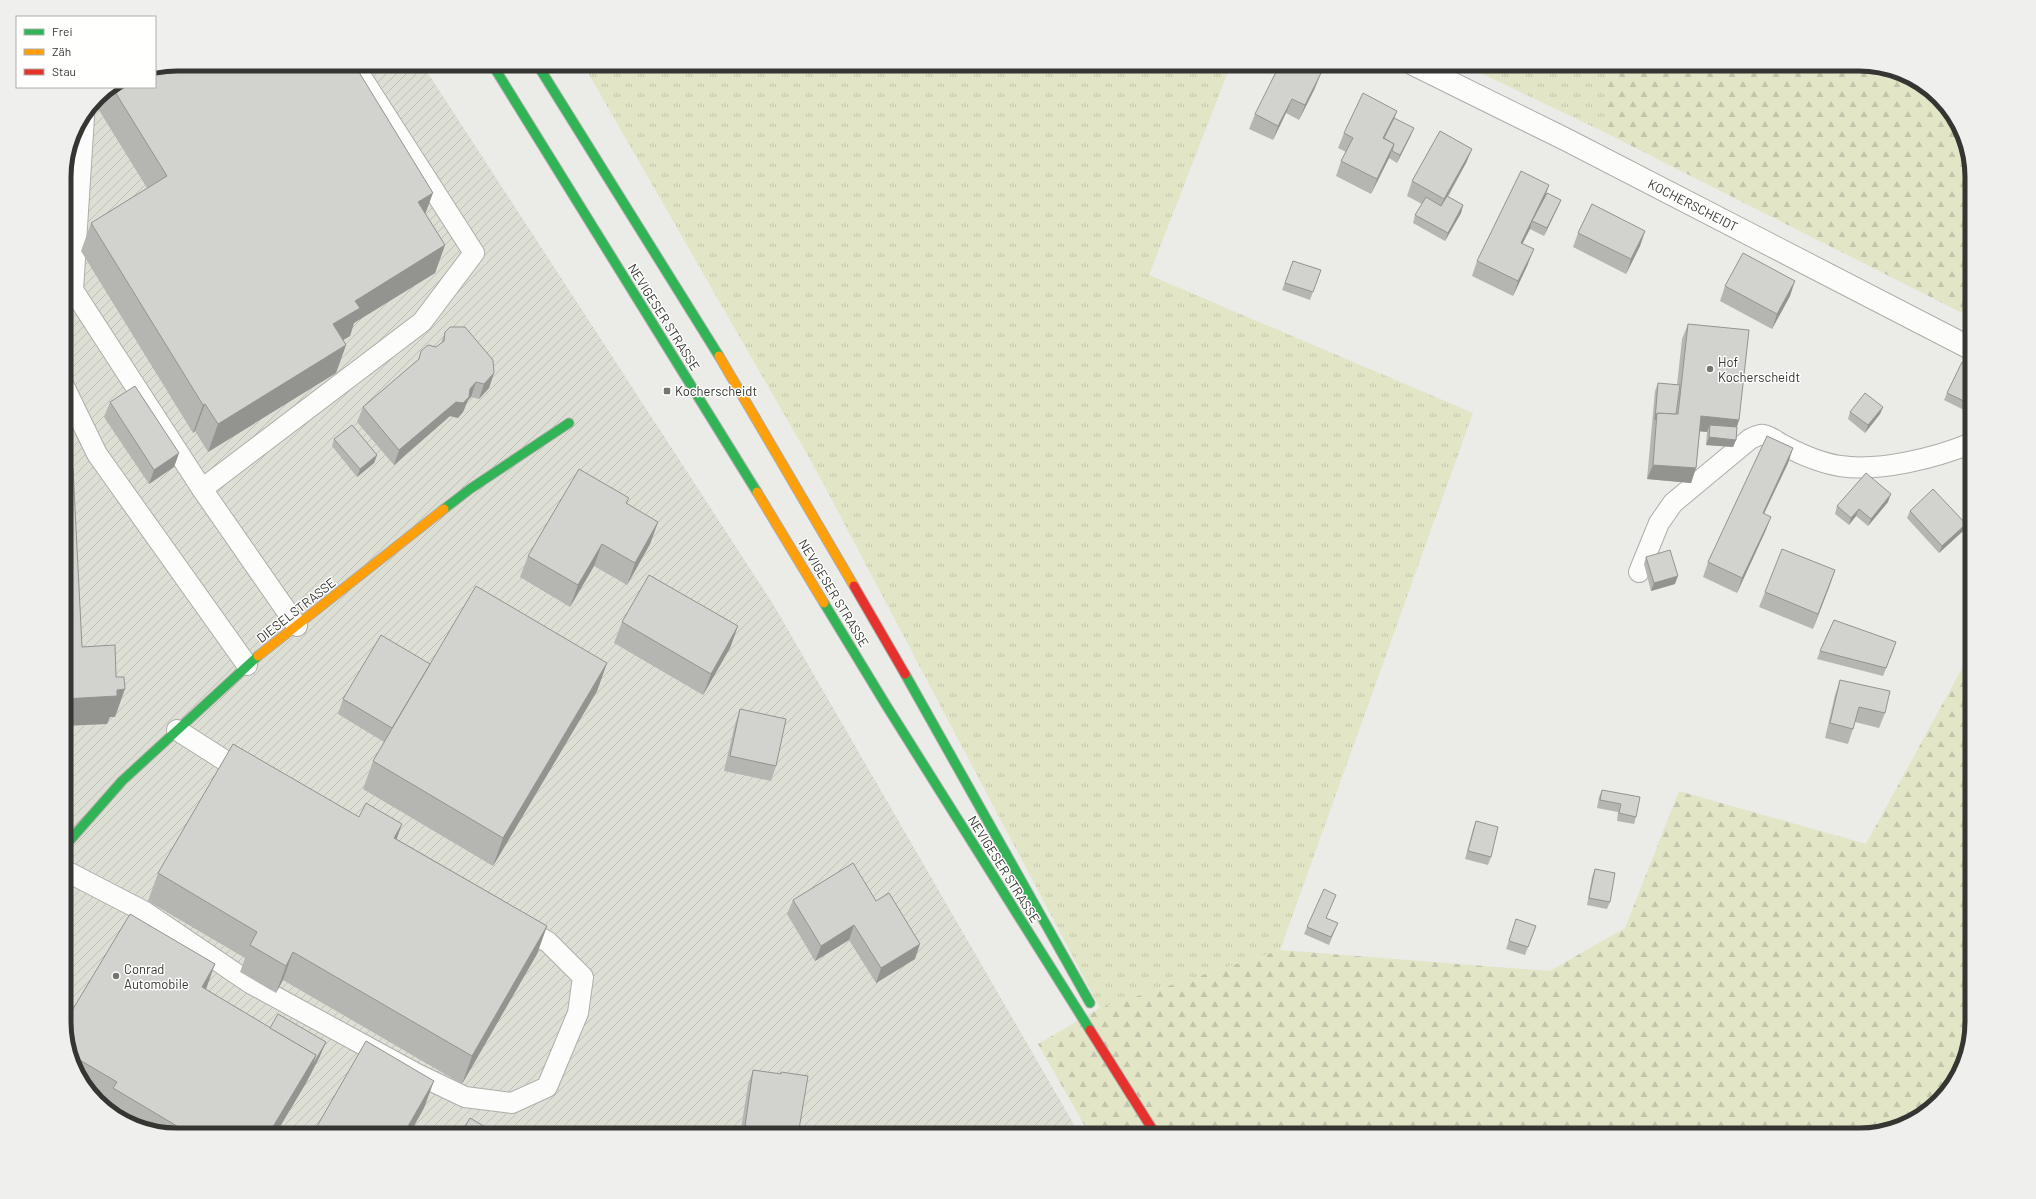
<svg xmlns="http://www.w3.org/2000/svg" width="2036" height="1199" font-family="Barlow,sans-serif">
<style>
.industrial{fill:url(#industrial-furrows)}
.grass{fill:url(#grass-tufts)}
.forest{fill:url(#forest-firs)}
.lines{fill:none;stroke-linecap:round;stroke-linejoin:round}
.lane-casing{stroke:#adada9;stroke-width:22}
.street-casing{stroke:#adada9;stroke-width:24}
.fast-casing{stroke:#adada9;stroke-width:11}
.slow-casing{stroke:#adada9;stroke-width:11}
.jam-casing{stroke:#adada9;stroke-width:11}
.lane{stroke:#fcfcfb;stroke-width:20}
.street{stroke:#fcfcfb;stroke-width:22}
.fast{stroke:#30b455;stroke-width:9}
.slow{stroke:#ff9f0a;stroke-width:9}
.jam{stroke:#e5322d;stroke-width:9}
.wall{fill:#b5b5b1}
.shaded-wall{fill:#939390}
.building{fill:#d2d2ce;stroke:#939390}
.poi-dot{fill:#757571;stroke:#fffffe;stroke-width:1.5}
.labels{text-anchor:middle;stroke-width:3;stroke-linejoin:round;paint-order:stroke}
.street-label{font-size:13px;fill:#353532;stroke:#fffffe}
.poi-label{font-size:13px;fill:#353532;stroke:#fffffe;text-anchor:start}
.rim{fill:none;stroke:#353532;stroke-width:5}
</style>
<defs>
<pattern id="industrial-furrows" width="10" height="10" patternUnits="userSpaceOnUse"><rect width="10" height="10" fill="#dddfd4"/><path d="M-1 1l2-2M0 10L10 0M9 11l2-2" fill="none" stroke="#bec0b6"/></pattern>
<pattern id="grass-tufts" width="24" height="20" patternUnits="userSpaceOnUse"><rect width="24" height="20" fill="#e2e5c6"/><path d="M3 7l-1-3M5 7V3M7 7l1-3M15 17l-1-3M17 17v-4M19 17l1-3" fill="none" stroke="#c2c5ab"/></pattern>
<pattern id="forest-firs" width="22" height="20" patternUnits="userSpaceOnUse"><rect width="22" height="20" fill="#e2e5c6"/><path d="M5 1l3.5 6h-7zM16 11l3.5 6h-7z" fill="#c2c5ab"/></pattern>
</defs>
<rect width="100%" height="100%" fill="#ebebe7"/>
<path class="industrial" d="M 177,64 L 422,64 L 773,604 L 1080,1135 L 177,1135 L 121,1120 L 83,1085 L 64,1029 L 64,170 L 73,133 L 97,97 L 155,87 L 155,68 Z"/>
<g class="grass">
<path d="M 583,64 L 1231,64 L 1149,275 L 1473,413 L 1280,950 L 1100,1008 L 815,468 Z"/>
<path d="M 1462,64 L 1607,64 L 1606,133 Z"/>
</g>
<g class="forest">
<path d="M 1607,64 L 1859,64 L 1915,79 L 1953,114 L 1972,170 L 1972,318 L 1606,133 Z"/>
<path d="M 1972,650 L 1972,1022 L 1957,1078 L 1916,1120 L 1860,1135 L 1090,1135 L 1038,1044 L 1100,1008 L 1280,950 L 1550,971 L 1625,928 L 1679,791 L 1866,844 Z"/>
</g>
<g class="lines">
<defs>
<g id="lane">
<path d="M 84,117 L 73,290 L 202,489 L 297,626"/>
<path d="M 64,386 L 97,454 L 247,665"/>
<path d="M 202,489 L 422,322 L 474,253 L 353,64"/>
<path d="M 1639,572 L 1659,523 L 1673,503 L 1750,439 C 1755,437 1759,434 1764,435 C 1770,436 1777,442 1783,445 C 1800,454 1820,463 1840,466 C 1880,472 1935,458 1972,443"/>
<path d="M 177,730 L 224,760 L 249,771"/>
<path d="M 64,870 L 145,912 L 250,983 L 417,1074 L 465,1097 L 512,1103 L 547,1087 L 578,1013 L 583,977 L 548,942 L 519,925"/>
</g>
<path id="street" d="M 1413,64 L 1567,140 L 1972,349"/>
<g id="fast">
<path d="M 492,64 L 757,492"/>
<path d="M 537,64 L 719,356"/>
<path d="M 444,509 L 470,489 L 569,423"/>
<path d="M 824,603 L 886,705 L 1090,1030"/>
<path d="M 905,674 L 1090,1003"/>
<path d="M 64,847 L 122,781 L 258,656"/>
</g>
<g id="slow">
<path d="M 719,356 L 854,586"/>
<path d="M 757,492 L 824,603"/>
<path d="M 258,656 L 444,509"/>
</g>
<g id="jam">
<path d="M 854,586 L 905,674"/>
<path d="M 1090,1030 L 1156,1135"/>
</g>
</defs>
<use href="#lane" class="lane-casing"/>
<use href="#street" class="street-casing"/>
<use href="#fast" class="fast-casing"/>
<use href="#slow" class="slow-casing"/>
<use href="#jam" class="jam-casing"/>
<use href="#lane" class="lane"/>
<use href="#street" class="street"/>
<use href="#fast" class="fast"/>
<use href="#slow" class="slow"/>
<use href="#jam" class="jam"/>
</g>
<g class="wall">
<path d="M 112,87 L 425,214 L 445,245 L 435,273 L 354,323 L 350,336 L 343,340 L 346,345 L 336,373 L 208,452 L 195,431 L 193,433 L 81,251 L 91,223 L 147,188 L 94,102 L 97,97 Z"/>
<path d="M 1315,88 L 1299,120 L 1286,113 L 1273,140 L 1249,129 L 1255,114 Z"/>
<path d="M 1397,111 L 1394,118 L 1411,135 L 1397,163 L 1389,158 L 1371,194 L 1336,176 L 1341,161 L 1346,152 L 1338,148 L 1344,133 Z"/>
<path d="M 1472,149 L 1466,163 L 1448,197 L 1463,205 L 1461,213 L 1445,241 L 1413,223 L 1415,215 L 1422,204 L 1407,196 L 1412,181 Z"/>
<path d="M 1547,193 L 1561,200 L 1558,207 L 1544,236 L 1530,229 L 1522,244 L 1528,264 L 1513,296 L 1472,276 L 1477,261 Z"/>
<path d="M 1645,231 L 1640,246 L 1626,274 L 1573,247 L 1578,233 Z"/>
<path d="M 1293,261 L 1321,270 L 1310,300 L 1282,290 Z"/>
<path d="M 1725,286 L 1790,296 L 1772,329 L 1720,301 Z"/>
<path d="M 1688,324 L 1739,420 L 1737,427 L 1736,440 L 1733,447 L 1706,445 L 1707,432 L 1700,431 L 1696,468 L 1691,483 L 1647,479 L 1655,391 L 1658,383 L 1677,385 L 1682,339 Z"/>
<path d="M 445,332 L 494,373 L 489,388 L 479,399 L 471,397 L 468,400 L 463,412 L 458,418 L 450,416 L 394,465 L 357,422 L 363,407 L 418,360 L 421,351 L 436,347 L 441,343 Z"/>
<path d="M 1972,366 L 1972,414 L 1944,400 L 1947,393 Z"/>
<path d="M 110,402 L 179,453 L 174,467 L 149,484 L 104,417 Z"/>
<path d="M 1883,407 L 1880,414 L 1865,433 L 1848,419 L 1850,412 Z"/>
<path d="M 334,439 L 377,455 L 374,463 L 357,477 L 332,446 Z"/>
<path d="M 1793,448 L 1788,463 L 1764,514 L 1771,517 L 1765,532 L 1737,593 L 1703,577 L 1708,562 Z"/>
<path d="M 1888,502 L 1868,526 L 1856,516 L 1849,525 L 1835,514 L 1837,506 Z"/>
<path d="M 627,504 L 658,522 L 650,544 L 627,585 L 594,566 L 570,607 L 520,577 L 528,556 Z"/>
<path d="M 1910,511 L 1966,524 L 1963,531 L 1939,553 L 1907,518 Z"/>
<path d="M 1646,557 L 1675,584 L 1651,591 L 1644,564 Z"/>
<path d="M 1835,570 L 1813,629 L 1759,607 L 1765,592 Z"/>
<path d="M 622,622 L 738,626 L 730,648 L 703,695 L 614,643 Z"/>
<path d="M 1894,649 L 1883,676 L 1817,659 L 1820,651 Z"/>
<path d="M 607,663 L 597,691 L 493,866 L 363,789 L 373,761 L 384,742 L 338,714 L 343,699 L 430,664 Z"/>
<path d="M 1840,680 L 1885,713 L 1879,728 L 1855,722 L 1853,729 L 1848,744 L 1825,738 L 1835,695 Z"/>
<path d="M 740,709 L 776,766 L 771,781 L 724,771 L 735,724 Z"/>
<path d="M 1602,790 L 1636,817 L 1634,824 L 1617,821 L 1618,812 L 1597,808 L 1599,797 Z"/>
<path d="M 1476,821 L 1491,857 L 1488,865 L 1465,859 L 1473,829 Z"/>
<path d="M 397,839 L 547,926 L 537,954 L 462,1084 L 283,980 L 276,993 L 240,972 L 245,958 L 148,901 L 158,873 Z"/>
<path d="M 1595,869 L 1610,902 L 1607,909 L 1587,905 L 1592,877 Z"/>
<path d="M 1336,895 L 1326,918 L 1338,923 L 1329,945 L 1304,934 L 1307,927 Z"/>
<path d="M 793,900 L 876,901 L 915,959 L 876,983 L 849,940 L 815,961 L 787,914 Z"/>
<path d="M 1516,919 L 1536,926 L 1525,955 L 1506,949 Z"/>
<path d="M 206,989 L 270,1028 L 320,1056 L 306,1083 L 275,1135 L 177,1135 L 121,1120 L 83,1085 L 64,1029 Z"/>
<path d="M 753,1070 L 780,1074 L 781,1072 L 798,1135 L 740,1135 L 748,1085 Z"/>
</g>
<g class="shaded-wall">
<path d="M 1321,73 L 1315,88 L 1299,120 L 1305,105 Z"/>
<path d="M 1292,99 L 1286,113 L 1273,140 L 1278,126 Z"/>
<path d="M 1397,111 L 1392,125 L 1382,146 L 1383,138 Z"/>
<path d="M 1414,128 L 1411,135 L 1397,163 L 1400,155 Z"/>
<path d="M 1394,144 L 1389,158 L 1371,194 L 1377,179 Z"/>
<path d="M 1472,149 L 1466,163 L 1438,213 L 1444,199 Z"/>
<path d="M 1549,185 L 1544,200 L 1532,221 L 1530,229 L 1515,258 L 1521,243 Z"/>
<path d="M 433,193 L 423,220 L 418,202 Z"/>
<path d="M 1561,200 L 1558,207 L 1544,236 L 1547,228 Z"/>
<path d="M 1463,205 L 1461,213 L 1445,241 L 1448,233 Z"/>
<path d="M 1645,231 L 1640,246 L 1626,274 L 1631,259 Z"/>
<path d="M 445,245 L 435,273 L 354,323 L 350,336 L 323,352 L 333,324 L 355,301 Z"/>
<path d="M 1534,249 L 1528,264 L 1513,296 L 1518,281 Z"/>
<path d="M 1795,281 L 1790,296 L 1772,329 L 1777,314 Z"/>
<path d="M 346,345 L 336,373 L 208,452 L 218,424 Z"/>
<path d="M 494,373 L 489,388 L 479,399 L 484,384 Z"/>
<path d="M 476,382 L 471,397 L 468,400 L 463,412 L 458,418 L 450,416 L 394,465 L 399,450 L 470,389 Z"/>
<path d="M 205,404 L 195,431 L 193,433 L 203,405 Z"/>
<path d="M 1883,407 L 1880,414 L 1865,433 L 1868,425 Z"/>
<path d="M 1701,416 L 1739,420 L 1734,435 L 1710,425 L 1707,432 L 1696,431 Z"/>
<path d="M 1709,437 L 1736,440 L 1733,447 L 1706,445 Z"/>
<path d="M 1793,448 L 1788,463 L 1757,528 L 1763,513 Z"/>
<path d="M 179,453 L 174,467 L 149,484 L 154,470 Z"/>
<path d="M 377,455 L 374,463 L 357,477 L 360,469 Z"/>
<path d="M 1653,465 L 1696,468 L 1691,483 L 1647,479 Z"/>
<path d="M 1891,494 L 1888,502 L 1868,526 L 1871,519 Z"/>
<path d="M 1859,509 L 1856,516 L 1849,525 L 1851,518 Z"/>
<path d="M 1771,517 L 1765,532 L 1737,593 L 1742,578 Z"/>
<path d="M 658,522 L 650,544 L 627,585 L 635,563 Z"/>
<path d="M 1966,524 L 1963,531 L 1939,553 L 1942,546 Z"/>
<path d="M 602,544 L 594,566 L 570,607 L 578,585 Z"/>
<path d="M 1835,570 L 1830,585 L 1813,629 L 1818,614 Z"/>
<path d="M 1678,576 L 1675,584 L 1651,591 L 1654,583 Z"/>
<path d="M 738,626 L 730,648 L 703,695 L 711,674 Z"/>
<path d="M 607,663 L 597,691 L 493,866 L 503,838 Z"/>
<path d="M 125,689 L 115,717 L 110,717 L 107,724 L 64,726 L 64,699 L 117,690 Z"/>
<path d="M 402,824 L 392,852 L 394,838 Z"/>
<path d="M 854,925 L 849,940 L 815,961 L 821,946 Z"/>
<path d="M 547,926 L 537,954 L 462,1084 L 472,1056 Z"/>
<path d="M 920,944 L 915,959 L 876,983 L 881,968 Z"/>
<path d="M 293,952 L 283,980 L 276,993 L 286,966 Z"/>
<path d="M 215,964 L 205,992 L 202,987 Z"/>
<path d="M 326,1042 L 320,1056 L 306,1083 L 275,1135 L 268,1135 L 316,1055 Z"/>
<path d="M 434,1081 L 424,1108 L 409,1135 L 403,1135 Z"/>
<path d="M 745,1126 L 767,1129 L 765,1135 L 741,1135 Z"/>
</g>
<g class="building">
<path d="M 177,64 L 354,64 L 433,193 L 418,202 L 445,245 L 355,301 L 360,308 L 333,324 L 346,345 L 218,424 L 205,404 L 203,405 L 91,223 L 167,176 L 112,87 L 155,87 L 155,68 Z"/>
<path d="M 1280,64 L 1303,64 L 1321,73 L 1305,105 L 1292,99 L 1278,126 L 1255,114 Z"/>
<path d="M 1363,93 L 1397,111 L 1383,138 L 1394,144 L 1377,179 L 1341,161 L 1353,138 L 1344,133 Z"/>
<path d="M 1394,118 L 1414,128 L 1400,155 L 1392,151 L 1394,144 L 1384,138 Z"/>
<path d="M 1440,131 L 1472,149 L 1444,199 L 1412,181 Z"/>
<path d="M 1521,171 L 1549,185 L 1521,243 L 1534,249 L 1518,281 L 1477,261 Z"/>
<path d="M 1547,193 L 1561,200 L 1547,228 L 1532,221 Z"/>
<path d="M 1447,196 L 1463,205 L 1448,233 L 1415,215 L 1426,197 L 1441,206 Z"/>
<path d="M 1592,204 L 1645,231 L 1631,259 L 1578,233 Z"/>
<path d="M 1743,253 L 1795,281 L 1777,314 L 1725,286 Z"/>
<path d="M 1293,261 L 1321,270 L 1313,292 L 1285,283 Z"/>
<path d="M 1688,324 L 1749,330 L 1739,420 L 1701,416 L 1696,468 L 1653,465 L 1657,413 L 1678,414 Z"/>
<path d="M 450,327 L 465,327 L 493,360 L 494,373 L 484,384 L 476,382 L 470,389 L 469,397 L 463,403 L 456,402 L 399,450 L 363,407 L 419,359 L 421,351 L 428,345 L 436,347 L 444,341 L 445,332 Z"/>
<path d="M 1962,362 L 1972,366 L 1972,405 L 1947,393 Z"/>
<path d="M 1658,383 L 1680,385 L 1676,414 L 1657,413 L 1655,420 Z"/>
<path d="M 135,386 L 179,453 L 154,470 L 110,402 Z"/>
<path d="M 1865,393 L 1883,407 L 1868,425 L 1850,412 Z"/>
<path d="M 352,425 L 377,455 L 360,469 L 334,439 Z"/>
<path d="M 1710,425 L 1737,427 L 1736,440 L 1709,437 Z"/>
<path d="M 1767,436 L 1793,448 L 1763,513 L 1771,517 L 1742,578 L 1708,562 Z"/>
<path d="M 64,438 L 69,438 L 70,468 L 73,468 L 82,647 L 115,645 L 116,677 L 124,677 L 125,689 L 117,690 L 117,696 L 64,699 Z"/>
<path d="M 579,469 L 629,498 L 626,503 L 658,522 L 635,563 L 602,544 L 578,585 L 528,556 Z"/>
<path d="M 1866,473 L 1891,494 L 1871,519 L 1859,509 L 1851,518 L 1837,506 Z"/>
<path d="M 1933,489 L 1966,524 L 1942,546 L 1910,511 Z"/>
<path d="M 1782,549 L 1835,570 L 1818,614 L 1765,592 Z"/>
<path d="M 1670,550 L 1678,576 L 1654,583 L 1646,557 Z"/>
<path d="M 649,575 L 738,626 L 711,674 L 622,622 Z"/>
<path d="M 476,586 L 607,663 L 503,838 L 373,761 Z"/>
<path d="M 1834,620 L 1896,642 L 1886,668 L 1820,651 Z"/>
<path d="M 381,635 L 430,664 L 392,728 L 343,699 Z"/>
<path d="M 1840,680 L 1890,691 L 1885,713 L 1859,707 L 1853,729 L 1830,723 Z"/>
<path d="M 740,709 L 786,719 L 776,766 L 730,756 Z"/>
<path d="M 233,744 L 359,817 L 366,803 L 402,824 L 394,838 L 547,926 L 472,1056 L 293,952 L 286,966 L 250,945 L 257,932 L 158,873 Z"/>
<path d="M 1602,790 L 1640,797 L 1636,817 L 1619,813 L 1621,804 L 1600,800 Z"/>
<path d="M 1476,821 L 1498,827 L 1491,857 L 1468,851 Z"/>
<path d="M 853,863 L 876,901 L 889,893 L 920,944 L 881,968 L 854,925 L 821,946 L 793,900 Z"/>
<path d="M 1595,869 L 1615,873 L 1610,902 L 1589,898 Z"/>
<path d="M 1324,889 L 1336,895 L 1326,918 L 1338,923 L 1331,937 L 1307,927 Z"/>
<path d="M 130,914 L 215,964 L 202,987 L 316,1055 L 268,1135 L 192,1135 L 113,1088 L 117,1082 L 73,1056 L 64,1029 L 64,1024 Z"/>
<path d="M 1516,919 L 1536,926 L 1528,947 L 1509,941 Z"/>
<path d="M 278,1014 L 326,1042 L 311,1068 L 316,1055 L 270,1028 Z"/>
<path d="M 366,1041 L 434,1081 L 403,1135 L 312,1135 Z"/>
<path d="M 753,1070 L 781,1074 L 781,1072 L 808,1076 L 798,1135 L 767,1135 L 767,1129 L 745,1126 Z"/>
<path d="M 470,1118 L 499,1135 L 460,1135 Z"/>
</g>
<g class="poi-dot">
<circle cx="1710" cy="369" r="4"/>
<rect x="663" y="387" width="8" height="8" rx="2"/>
<circle cx="116" cy="976" r="4"/>
</g>
<g class="labels">
<g class="street-label">
<text transform="translate(1693 205) rotate(27)" y="5">KOCHERSCHEIDT</text>
<text transform="translate(664 317) rotate(58)" y="5">NEVIGESER STRASSE</text>
<text transform="translate(834 593) rotate(59)" y="5">NEVIGESER STRASSE</text>
<text transform="translate(296 610) rotate(-38)" y="5">DIESELSTRASSE</text>
<text transform="translate(1004 869) rotate(58)" y="5">NEVIGESER STRASSE</text>
</g>
<g class="poi-label">
<text x="1718" y="367">Hof<tspan x="1718" dy="15">Kocherscheidt</tspan></text>
<text x="675" y="396">Kocherscheidt</text>
<text x="124" y="974">Conrad<tspan x="124" dy="15">Automobile</tspan></text>
</g>
</g>
<path d="M0 0H2036V1199H0ZM177 71H1859A106 106 0 0 1 1965 177V1022A106 106 0 0 1 1859 1128H177A106 106 0 0 1 71 1022V177A106 106 0 0 1 177 71Z" fill="#efefee" fill-rule="evenodd"/>
<path class="rim" d="M177 71H1859A106 106 0 0 1 1965 177V1022A106 106 0 0 1 1859 1128H177A106 106 0 0 1 71 1022V177A106 106 0 0 1 177 71Z"/>
<rect x="16" y="16" width="140" height="72" fill="#fffffe" stroke="#aeaeac"/>
<rect x="24" y="29" width="20" height="6" fill="#30b455" stroke="#aeaeac"/>
<text x="52" y="36" font-size="12" fill="#353532">Frei</text>
<rect x="24" y="49" width="20" height="6" fill="#ff9f0a" stroke="#aeaeac"/>
<text x="52" y="56" font-size="12" fill="#353532">Zäh</text>
<rect x="24" y="69" width="20" height="6" fill="#e5322d" stroke="#aeaeac"/>
<text x="52" y="76" font-size="12" fill="#353532">Stau</text>
</svg>
